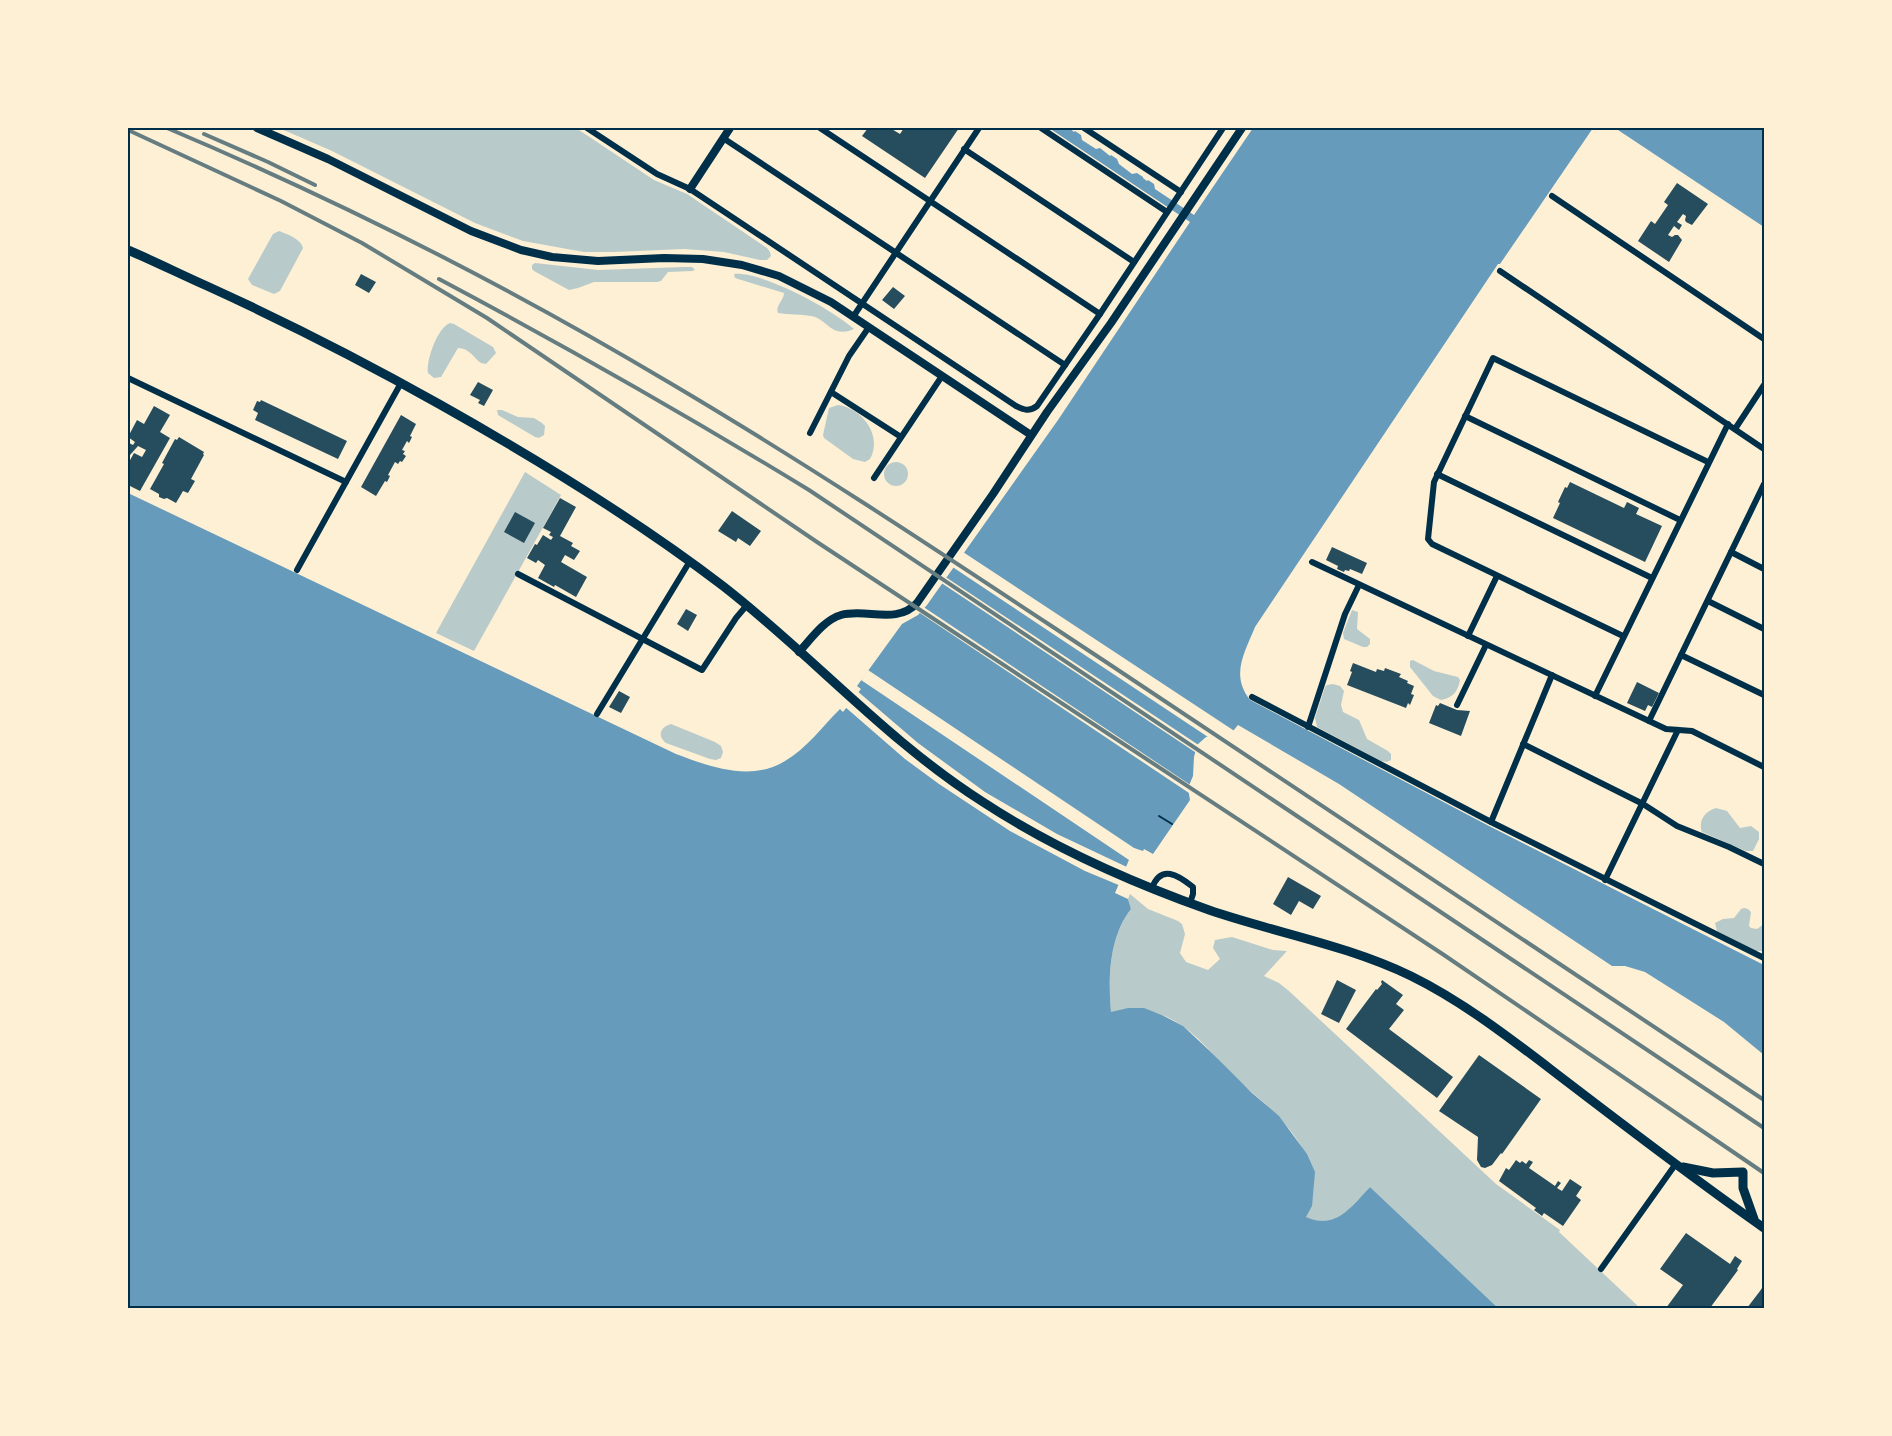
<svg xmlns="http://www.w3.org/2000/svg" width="1892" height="1436" font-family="'Exo 2',sans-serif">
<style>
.green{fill:#b9caca}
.water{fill:#669bbc}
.pier{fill:#fdf0d5}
.building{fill:#264d5e}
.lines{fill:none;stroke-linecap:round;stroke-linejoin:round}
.path{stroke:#003049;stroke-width:2}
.minor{stroke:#003049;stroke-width:6}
.tertiary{stroke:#003049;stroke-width:8}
.secondary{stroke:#003049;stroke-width:8}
.trunk{stroke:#003049;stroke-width:9}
.rail{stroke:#657d81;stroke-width:4}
.neatline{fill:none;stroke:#003049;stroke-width:2}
</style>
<rect width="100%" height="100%" fill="#fdf0d5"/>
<g class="green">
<path d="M 279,128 L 576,128 L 654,180 L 687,194 L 767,248 L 770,252 L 771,256 L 767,260 L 760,260 L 724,252 L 684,249 L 613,252 L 584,252 L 523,241 L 475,223 L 332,151 Z"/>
<path d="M 279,231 C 287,234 301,239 303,248 L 280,291 L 274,294 L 252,285 L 248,279 L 273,234 Z"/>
<path d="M 535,263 L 598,270 L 684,267 L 692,267 L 695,270 L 692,271 L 668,272 L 661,281 L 657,282 L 594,282 L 578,288 L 569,290 L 534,271 L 532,269 L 532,265 Z"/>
<path d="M 734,274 C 762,271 833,310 854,329 C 831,339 828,319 811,316 C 801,314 789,315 778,313 C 775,306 784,300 784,293 L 735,278 Z"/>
<path d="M 450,323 L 454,324 L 493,347 L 496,353 L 486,364 L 481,363 C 473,357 469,348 458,348 L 441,377 L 434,378 L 428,373 C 426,361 437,328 450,323 Z"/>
<path d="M 838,405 C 862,408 883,436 870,459 L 865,462 L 853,459 L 824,438 L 823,435 L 829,408 Z"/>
<path d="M 497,410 L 502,410 L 518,417 L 534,418 L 542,423 L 545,426 L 544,435 L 539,438 L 535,437 L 498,415 Z"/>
<circle cx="896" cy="474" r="12"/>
<path d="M 525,472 L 561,495 L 474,651 L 436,633 Z"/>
<path d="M 1352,610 L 1358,612 L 1357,629 L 1370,639 L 1370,644 L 1367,647 L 1363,647 L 1344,639 L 1343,633 Z"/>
<path d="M 1413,660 L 1434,671 L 1458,677 L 1460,680 C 1458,691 1453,698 1441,700 L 1433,696 L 1410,667 L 1410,661 Z"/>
<path d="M 1333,684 L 1340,686 L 1344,691 L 1341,705 L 1343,712 L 1359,720 L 1367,739 L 1388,751 L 1391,754 L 1391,760 L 1387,762 L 1381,761 L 1317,727 L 1315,718 L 1325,687 L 1327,685 Z"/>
<path d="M 671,724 L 715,742 L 721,746 L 723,752 L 721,758 L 716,760 L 710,759 L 666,743 C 657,736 660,727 671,724 Z"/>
<path d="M 1716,808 L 1727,811 L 1740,828 L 1751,826 L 1759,832 L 1759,839 L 1753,851 L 1746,851 L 1702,832 C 1698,821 1705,811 1716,808 Z"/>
<path d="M 1130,894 L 1148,909 L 1178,921 L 1182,924 L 1185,934 L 1180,953 L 1186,962 L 1208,970 L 1220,959 L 1213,948 L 1215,940 L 1232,937 L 1273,950 L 1287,951 L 1264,976 L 1279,983 L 1289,991 L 1496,1184 L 1560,1230 L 1559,1232 L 1640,1308 L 1498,1308 L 1370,1187 C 1351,1207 1336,1230 1305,1217 C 1305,1205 1309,1160 1305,1153 C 1289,1121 1259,1100 1234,1076 C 1213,1055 1193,1028 1165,1016 C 1147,1008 1129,1006 1111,1013 C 1108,979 1109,937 1131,909 L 1128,899 Z"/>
<path d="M 1744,908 L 1748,909 L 1751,912 L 1749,926 L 1751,928 L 1757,929 L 1764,924 L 1763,951 L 1756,951 L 1717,931 L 1715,923 L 1723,919 L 1734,918 L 1741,909 Z"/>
</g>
<g class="water">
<path d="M 1049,128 L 1069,128 L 1074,132 L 1075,131 L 1081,135 L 1082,140 L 1096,149 L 1100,148 L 1110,156 L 1111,155 L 1117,159 L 1119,164 L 1132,174 L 1137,173 L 1143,177 L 1143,178 L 1147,181 L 1148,180 L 1154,184 L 1155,189 L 1194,215 L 1253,128 L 1593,128 L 1500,264 L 1498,264 L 1255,627 C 1245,652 1230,675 1250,700 L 1489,826 L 1764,965 L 1764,1055 L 1724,1022 L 1645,972 L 1625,966 L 1612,966 L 1339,784 L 1238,725 L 1233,731 L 1206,737 L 1197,745 L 1194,757 L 1193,776 L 1188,788 L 1190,800 L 1153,854 L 1144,849 L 1143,851 L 1134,848 L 1115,893 L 1128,899 L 1131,909 C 1109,937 1108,978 1111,1012 L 1128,1008 L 1144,1008 L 1162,1015 L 1183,1026 L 1212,1053 L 1252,1093 L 1279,1116 L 1307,1154 L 1315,1172 L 1312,1206 L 1306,1217 C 1336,1230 1351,1207 1370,1187 L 1498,1308 L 128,1308 L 128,493 L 676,754 C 711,767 751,782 785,761 C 806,749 823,726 840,709 L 843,712 L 861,689 L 857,686 L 902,624 L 918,615 L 927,605 L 1058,420 L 1190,222 Z"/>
<path d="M 1615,128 L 1764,128 L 1764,227 Z"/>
</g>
<g class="pier">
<path d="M 962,551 L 963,552 L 1236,732 L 1211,739 L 951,566 Z"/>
<path d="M 944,576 L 1200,746 L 1198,754 L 940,582 Z"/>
<path d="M 922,606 L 1192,786 L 1192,795 L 917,611 Z"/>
<path d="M 868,670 L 1143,854 L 1136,851 L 1132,862 L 861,680 Z"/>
<path d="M 856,690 L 918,743 L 985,792 L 1057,834 L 1129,868 L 1121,886 L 1085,871 L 1010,831 L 939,784 L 905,759 L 844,706 Z"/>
</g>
<g class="building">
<path d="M 868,128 L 890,128 L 900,134 L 904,128 L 913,129 L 914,128 L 959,128 L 925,178 L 862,136 Z"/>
<path d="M 1677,183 L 1708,204 L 1692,225 L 1686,222 L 1685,220 L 1686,216 L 1683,214 L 1677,222 L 1682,225 L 1679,230 L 1674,226 L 1668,235 L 1672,237 L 1675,235 L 1678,235 L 1682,240 L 1669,262 L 1638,241 L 1651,221 L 1655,224 L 1668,205 L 1664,202 Z"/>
<path d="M 361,274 L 376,282 L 369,293 L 355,285 Z"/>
<path d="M 893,287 L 905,296 L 894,309 L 882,300 Z"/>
<path d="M 478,382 L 493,390 L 484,406 L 478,403 L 480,400 L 470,395 Z"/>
<path d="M 261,400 L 347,441 L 338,459 L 255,420 L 258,413 L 253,410 L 257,401 L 260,402 Z"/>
<path d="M 154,406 L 170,415 L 160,432 L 170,438 L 140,491 L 128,485 L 128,461 L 129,462 L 134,453 L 142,457 L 146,450 L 138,446 L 130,455 L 128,454 L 129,443 L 133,445 L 135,442 L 128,437 L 137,420 L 144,424 Z"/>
<path d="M 401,415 L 416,424 L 410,436 L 412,437 L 409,443 L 407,441 L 402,450 L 405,451 L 403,454 L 406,456 L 402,462 L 400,461 L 398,464 L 395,462 L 388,475 L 390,476 L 387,482 L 385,481 L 376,496 L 361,487 Z"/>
<path d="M 179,437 L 204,452 L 203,454 L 204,455 L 191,479 L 195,481 L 188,493 L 183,491 L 176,503 L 167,498 L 164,499 L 159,497 L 159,494 L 150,489 L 164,464 L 162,463 L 175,439 L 177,440 Z"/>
<path d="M 1570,482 L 1624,508 L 1627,502 L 1639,508 L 1636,514 L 1662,526 L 1645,562 L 1553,518 L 1560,503 L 1558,502 L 1565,487 L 1567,488 Z"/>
<path d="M 560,498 L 576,507 L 560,536 L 573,543 L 571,546 L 580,551 L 574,560 L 565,555 L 561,562 L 587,577 L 576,597 L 555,585 L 554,587 L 538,578 L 545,565 L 538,560 L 536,563 L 527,558 L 535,544 L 537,545 L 543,535 L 551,540 L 553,537 L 549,535 L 551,532 L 543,528 Z"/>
<path d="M 732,511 L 761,531 L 750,546 L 738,538 L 736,542 L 718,531 Z"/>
<path d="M 515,512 L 535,523 L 524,543 L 504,532 Z"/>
<path d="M 1332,547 L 1367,563 L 1362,574 L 1350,569 L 1349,571 L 1345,570 L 1344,572 L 1337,569 L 1338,566 L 1326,560 Z"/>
<path d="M 686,609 L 697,615 L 688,631 L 677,624 Z"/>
<path d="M 1353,663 L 1376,672 L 1377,669 L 1384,671 L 1385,668 L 1401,674 L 1399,677 L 1408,681 L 1407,683 L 1414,686 L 1411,694 L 1414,695 L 1410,705 L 1408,703 L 1406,708 L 1347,685 L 1352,672 L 1350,671 Z"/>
<path d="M 1637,682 L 1659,693 L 1652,707 L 1648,705 L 1645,711 L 1627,703 Z"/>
<path d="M 619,691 L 630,697 L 621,713 L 609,707 Z"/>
<path d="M 1440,703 L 1457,710 L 1470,711 L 1461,736 L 1429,723 L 1436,705 L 1438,706 Z"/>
<path d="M 1288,877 L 1321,896 L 1313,909 L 1299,901 L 1291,915 L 1273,904 Z"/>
<path d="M 1337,980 L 1356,990 L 1339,1023 L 1321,1014 Z"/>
<path d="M 1382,980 L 1403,995 L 1396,1004 L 1404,1010 L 1389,1029 L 1453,1077 L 1437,1098 L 1346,1029 L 1376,989 L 1377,990 L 1382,984 L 1381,982 Z"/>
<path d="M 1479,1055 L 1541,1099 L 1502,1154 L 1501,1153 L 1492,1165 L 1485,1168 L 1481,1167 L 1477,1160 L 1478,1137 L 1439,1111 Z"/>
<path d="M 1516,1160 L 1520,1163 L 1522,1161 L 1526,1164 L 1529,1160 L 1533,1162 L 1529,1168 L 1555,1186 L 1558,1181 L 1561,1183 L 1557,1188 L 1562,1191 L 1570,1179 L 1582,1187 L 1576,1196 L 1581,1200 L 1563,1226 L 1544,1213 L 1542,1216 L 1534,1210 L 1536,1208 L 1499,1181 L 1506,1168 L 1509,1170 Z"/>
<path d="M 1686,1233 L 1730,1264 L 1735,1256 L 1742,1261 L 1737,1269 L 1738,1270 L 1710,1308 L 1666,1308 L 1683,1285 L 1660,1269 Z"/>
<path d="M 1764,1285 L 1764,1308 L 1747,1308 L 1760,1291 Z"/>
</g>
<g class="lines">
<path class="path" d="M 1159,816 L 1172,824"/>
<g class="minor">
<path d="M 587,128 L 657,174 L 690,189 L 1016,406 C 1024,410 1029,412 1037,406 L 1100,314 L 1223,128"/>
<path d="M 820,128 L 1100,314"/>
<path d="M 1041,128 L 1167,212"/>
<path d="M 1084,128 L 1181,192"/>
<path d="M 723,138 L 1065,365"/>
<path d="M 964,149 L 1134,262"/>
<path d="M 1552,196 L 1764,339"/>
<path d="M 1500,271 L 1764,449"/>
<path d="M 853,317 L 979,128"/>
<path d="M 128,378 L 346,482"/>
<path d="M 831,392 L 901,437"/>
<path d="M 1465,416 L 1680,520"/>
<path d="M 1735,429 L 1764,385"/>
<path d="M 810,433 L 849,356 L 869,327"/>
<path d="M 1437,474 L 1652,578"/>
<path d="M 874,478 L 942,376"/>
<path d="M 1731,552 L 1764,569"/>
<path d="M 1312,562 L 1666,729 L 1692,731 L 1764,767"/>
<path d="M 297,570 L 401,383"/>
<path d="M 518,574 L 702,670 L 736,618 L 747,605"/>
<path d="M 1708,601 L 1764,629"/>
<path d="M 1468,636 L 1497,576"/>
<path d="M 1623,636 L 1432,544 L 1428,539 L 1434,482 L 1493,358 L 1708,462"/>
<path d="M 1681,655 L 1764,695"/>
<path d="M 1595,696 L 1728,424"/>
<path d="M 1252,697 L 1491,822 L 1764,958"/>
<path d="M 1457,705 L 1486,645"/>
<path d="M 597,714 L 690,561"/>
<path d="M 1649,721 L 1764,484"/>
<path d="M 1308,727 L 1345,614 L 1359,585"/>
<path d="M 1523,744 L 1643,804 L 1677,826 L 1729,847 L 1764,864"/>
<path d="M 1491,822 L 1552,675"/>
<path d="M 1605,880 L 1678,730"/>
<path d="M 1152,888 C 1161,864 1178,875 1193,887 L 1193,894 L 1190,903"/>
<path d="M 1601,1269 L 1675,1165"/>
</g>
<g class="tertiary">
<path d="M 257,128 L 328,159 L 471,231 L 521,250 L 552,257 L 598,261 L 664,258 L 703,259 L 742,265 L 779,276 L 831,302 L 1031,435"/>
<path d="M 690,189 L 730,128"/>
</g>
<path class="secondary" d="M 799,652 C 811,639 824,620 841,615 C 866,608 897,625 917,603 L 993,494 L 1047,412 L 1111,323 L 1242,128"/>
<g class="trunk">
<path d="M 128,250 C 154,261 180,274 207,286 C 286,322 363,361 439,404 C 537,459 634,518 723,586 C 813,656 887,741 983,802 C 1053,848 1130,882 1209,910 C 1276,933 1347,945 1411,976 C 1468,1004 1520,1046 1570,1084 C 1634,1133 1698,1182 1764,1228"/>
<path d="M 1683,1167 L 1713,1173 L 1743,1172 L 1743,1188 L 1754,1219"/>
</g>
<g class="rail">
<path d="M 167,128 C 340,201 509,287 670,383 C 819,471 962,567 1106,662 C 1326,808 1545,955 1764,1100"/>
<path d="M 128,130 L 281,201 L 362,243 L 487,318 L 817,542 L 1444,955 L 1764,1173"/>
<path d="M 204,134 L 268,162 L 315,185"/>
<path d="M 439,279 C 565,346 688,416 809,490 L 1764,1128"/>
</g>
</g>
<rect width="1892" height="1436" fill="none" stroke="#fdf0d5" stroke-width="258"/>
<rect x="129" y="129" width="1634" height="1178" class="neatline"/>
</svg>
